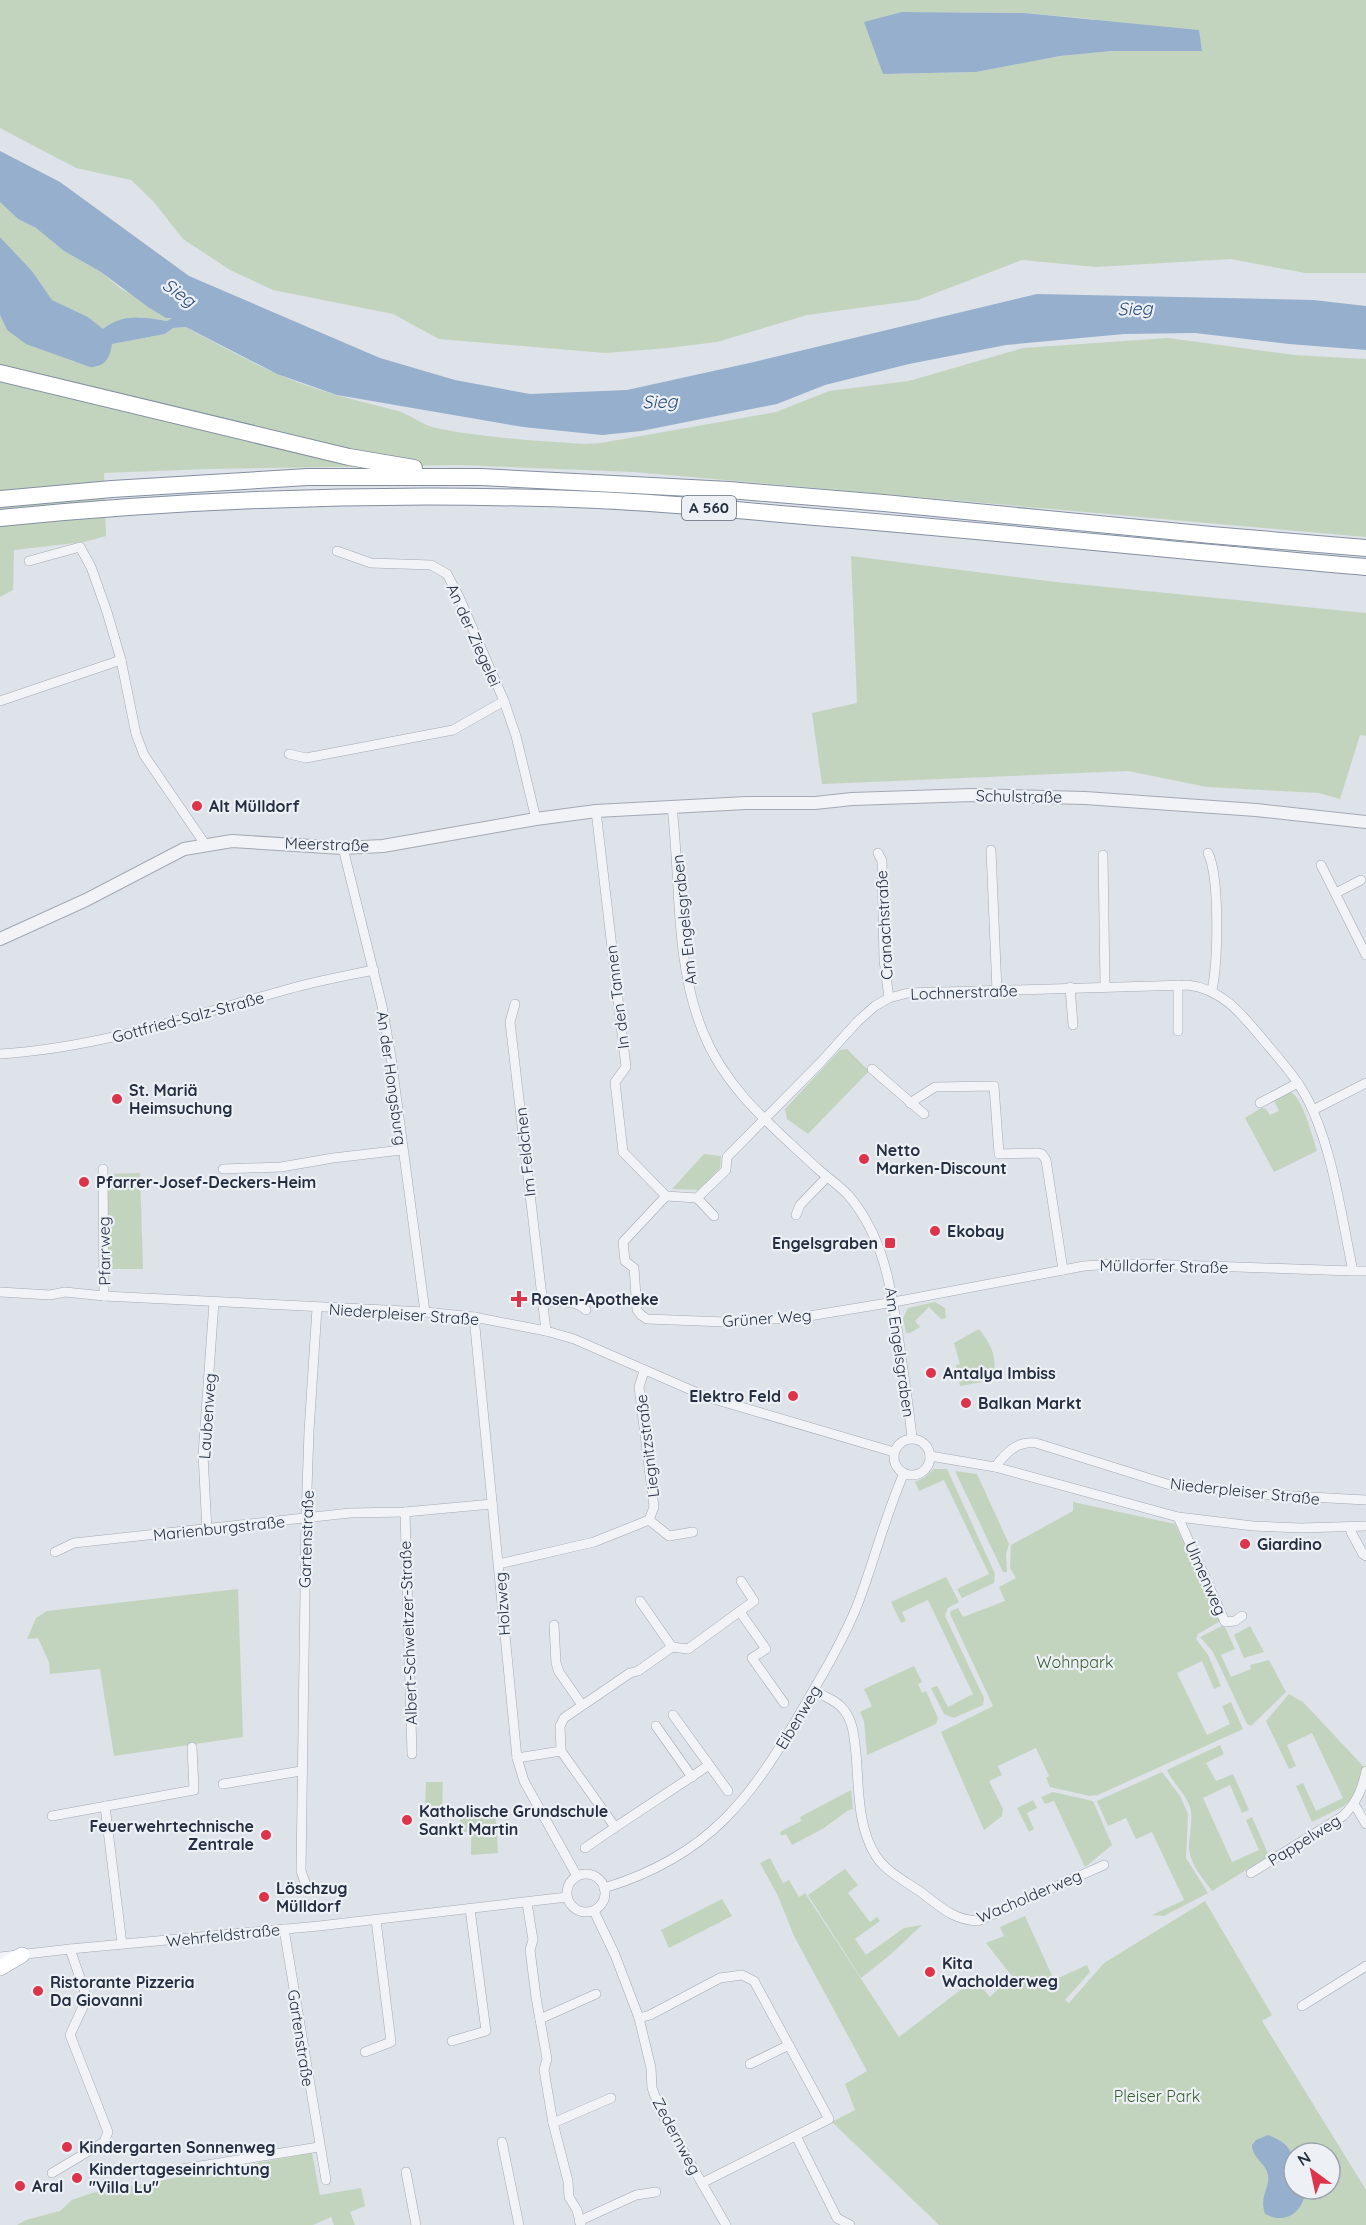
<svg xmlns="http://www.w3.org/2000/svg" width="1366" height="2225" font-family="Quicksand,sans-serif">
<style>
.green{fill:#c3d4be;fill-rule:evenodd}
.water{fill:#95afcd}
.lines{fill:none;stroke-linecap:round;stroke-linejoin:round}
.minor-casing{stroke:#a3a9b3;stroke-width:10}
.tertiary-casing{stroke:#a3a9b3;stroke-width:14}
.primary-casing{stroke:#9ca6b6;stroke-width:16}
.motorway-casing{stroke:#848fa1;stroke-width:18}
.minor{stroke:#f1f3f7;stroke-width:9}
.tertiary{stroke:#f1f3f7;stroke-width:12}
.primary{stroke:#fff;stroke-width:15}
.motorway{stroke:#fff;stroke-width:16}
.poi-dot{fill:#dc354b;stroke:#edf1f6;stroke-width:2}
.labels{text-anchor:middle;stroke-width:4.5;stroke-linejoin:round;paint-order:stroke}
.shield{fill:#edf1f6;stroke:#616977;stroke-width:1.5}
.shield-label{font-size:15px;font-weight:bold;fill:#252f41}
.street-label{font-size:16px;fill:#252f41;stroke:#edf1f6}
.poi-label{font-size:16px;font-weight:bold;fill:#252f41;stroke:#edf1f6;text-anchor:start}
.park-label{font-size:16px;fill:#395f31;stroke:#edf1f6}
.water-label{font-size:18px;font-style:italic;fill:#2b4d7a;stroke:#edf1f6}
</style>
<rect width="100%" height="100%" fill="#dee2e9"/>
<g class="green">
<path d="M 0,0 L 1366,0 L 1366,273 L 1305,273 L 1231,259 L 1096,267 L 1022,260 L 918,300 L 807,315 L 717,342 L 668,348 L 605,353 L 439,339 L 393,314 L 273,290 L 230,270 L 183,239 L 153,201 L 131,180 L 76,168 L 0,128 ZM 902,12 L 1024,13 L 1092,19 L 1202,51 L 1112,51 L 1060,56 L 976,72 L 883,74 Z"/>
<path d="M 0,202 L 18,219 L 36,228 L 64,251 L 101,272 L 120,288 L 172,319 L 168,321 L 139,317 L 103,330 L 88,317 L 52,300 L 32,271 L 0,237 Z"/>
<path d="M 0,315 L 7,330 L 74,362 L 112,344 L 165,334 L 173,328 L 186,327 C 215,343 245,359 275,373 C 314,391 357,400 398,411 C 411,415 422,425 436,428 C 485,438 536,441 586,444 L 601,443 L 776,412 L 829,391 L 909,381 L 1023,348 L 1168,338 L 1294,355 L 1366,359 L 1366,537 L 634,472 L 458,465 L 208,469 L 104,473 L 106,536 L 84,542 L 14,550 L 13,590 L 0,597 Z"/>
<path d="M 851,556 L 1056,582 L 1366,613 L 1366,736 L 1360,735 L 1340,799 L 1319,793 L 1207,787 L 1128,771 L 822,784 L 812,713 L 857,703 Z"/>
<path d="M 847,1049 L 869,1071 L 808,1134 L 787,1119 L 785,1109 L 840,1050 Z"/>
<path d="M 1290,1092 C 1303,1097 1312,1137 1317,1151 L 1274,1172 L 1245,1118 L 1261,1108 L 1266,1109 L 1270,1115 L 1279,1111 L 1274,1100 Z"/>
<path d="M 704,1154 L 721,1156 L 720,1168 L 700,1190 L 672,1189 Z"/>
<path d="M 140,1173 L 143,1269 L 107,1269 L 107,1174 Z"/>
<path d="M 935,1302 L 945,1308 L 946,1318 L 941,1319 L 929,1307 L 915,1321 L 920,1327 L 910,1333 L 906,1333 L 903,1318 L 908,1308 Z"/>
<path d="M 979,1329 C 993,1347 997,1357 993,1380 L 960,1386 L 956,1365 L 960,1364 L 954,1343 Z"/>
<path d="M 934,1469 L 947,1469 L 995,1574 L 994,1583 L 962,1598 L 957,1589 L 989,1574 L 944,1480 L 919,1491 L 915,1482 L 925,1477 Z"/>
<path d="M 955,1471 L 977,1474 L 1009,1544 L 1006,1554 L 1007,1572 L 1003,1572 Z"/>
<path d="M 1073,1502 L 1175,1524 L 1222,1620 L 1198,1634 L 1196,1639 L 1208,1655 L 1221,1686 L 1214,1689 L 1202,1661 L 1177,1673 L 1207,1735 L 1230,1724 L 1222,1706 L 1231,1702 L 1243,1729 L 1098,1795 L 1090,1796 L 1050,1787 L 1046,1778 L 1049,1776 L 1036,1748 L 998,1766 L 1002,1775 L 989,1781 L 1003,1809 L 1002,1816 L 984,1830 L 941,1732 L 993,1706 L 950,1614 L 951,1611 L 958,1608 L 963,1617 L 1005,1601 L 999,1587 L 1016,1578 L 1010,1568 L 1011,1545 L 1073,1511 Z"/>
<path d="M 946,1577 L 959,1602 L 948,1608 L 945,1616 L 984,1698 L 983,1705 L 954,1718 L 944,1714 L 931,1688 L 937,1686 L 948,1707 L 973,1694 L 928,1600 L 902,1612 L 906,1621 L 901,1623 L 891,1602 Z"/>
<path d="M 238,1589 L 243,1737 L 114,1756 L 100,1669 L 50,1674 L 49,1662 L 38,1638 L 27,1639 L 36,1618 L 47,1611 Z"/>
<path d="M 1224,1625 L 1235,1649 L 1221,1655 L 1231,1677 L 1251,1669 L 1250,1665 L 1269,1660 L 1286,1692 L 1251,1726 L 1247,1724 L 1213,1652 L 1200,1637 Z"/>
<path d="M 1250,1626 L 1264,1652 L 1244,1658 L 1234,1635 Z"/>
<path d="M 914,1666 L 922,1682 L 918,1684 L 922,1693 L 926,1691 L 938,1718 L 936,1724 L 867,1755 L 864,1721 L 860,1712 L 872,1706 L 864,1689 Z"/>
<path d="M 1289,1694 L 1303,1702 L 1365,1768 L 1360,1790 L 1344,1806 L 1312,1822 L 1296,1786 L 1303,1783 L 1316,1811 L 1343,1798 L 1312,1733 L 1287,1745 L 1296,1766 L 1289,1769 L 1266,1721 Z"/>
<path d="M 1220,1745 L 1224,1754 L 1206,1763 L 1216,1781 L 1233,1774 L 1249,1810 L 1242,1813 L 1230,1785 L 1203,1798 L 1232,1862 L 1259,1850 L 1246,1820 L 1252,1817 L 1269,1856 L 1212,1891 C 1202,1877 1188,1862 1189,1844 C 1190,1833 1192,1822 1191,1811 C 1188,1795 1173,1784 1167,1770 Z"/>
<path d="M 1162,1772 L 1180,1796 L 1188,1814 L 1186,1858 L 1208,1893 L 1164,1916 L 1152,1915 L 1184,1900 L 1152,1832 L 1136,1839 L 1126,1818 L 1108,1826 L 1097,1801 Z"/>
<path d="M 426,1782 L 443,1782 L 442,1810 L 425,1809 Z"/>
<path d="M 851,1790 L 853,1809 L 847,1811 L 824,1828 L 792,1845 L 786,1834 L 781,1836 L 780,1832 L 801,1821 L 800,1817 Z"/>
<path d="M 1053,1792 L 1093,1801 L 1112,1845 L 1085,1867 L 1054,1801 L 1045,1804 L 1041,1797 Z"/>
<path d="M 1033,1800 L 1037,1808 L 1027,1813 L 1034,1829 L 1029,1832 L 1017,1808 Z"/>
<path d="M 460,1808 L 495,1808 L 498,1853 L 471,1855 L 471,1832 L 460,1832 Z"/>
<path d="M 770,1858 L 783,1883 L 789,1880 L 799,1897 L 805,1893 L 899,2037 L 975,1979 L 990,1997 L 1016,1971 L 1011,1975 L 986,1943 L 1004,1936 L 1000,1927 L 1025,1916 L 1054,1980 L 1087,1965 L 1090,1972 L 1065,2000 L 1069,2003 L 1104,1963 L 1205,1901 L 1272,2015 L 1262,2021 L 1366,2190 L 1366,2225 L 939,2225 L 832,2122 L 855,2110 L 845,2084 L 867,2071 L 794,1936 L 778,1896 L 760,1863 ZM 1294,2153 L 1330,2153 L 1330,2189 L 1294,2189 Z"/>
<path d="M 845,1869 L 858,1885 L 848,1893 L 870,1922 L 877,1917 L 880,1921 L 855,1939 L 866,1955 L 904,1928 L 922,1925 L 890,1955 L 861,1978 L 808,1895 Z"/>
<path d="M 722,1899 L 732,1916 L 669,1948 L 661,1930 Z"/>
<path d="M 312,2153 L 320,2195 L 361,2188 L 365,2206 L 350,2212 L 355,2225 L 334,2225 L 331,2217 L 313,2225 L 17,2225 L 26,2220 L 60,2211 L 72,2200 L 92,2193 Z"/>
</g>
<g class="water">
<path d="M 902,12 L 1024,13 L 1199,30 L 1202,51 L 1112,51 L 1060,56 L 976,72 L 883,74 L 864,22 Z"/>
<path d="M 0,151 L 60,182 L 189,276 L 380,358 L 455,380 L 530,394 L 627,390 L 754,362 L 1037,294 L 1313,300 L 1366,306 L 1366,350 L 1289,344 L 1195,333 L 1124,334 L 1006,345 L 909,364 L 825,385 L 777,404 L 641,431 L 602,435 L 523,427 L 337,395 L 277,374 L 186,327 L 173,328 L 165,334 L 112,344 C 110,358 105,367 90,367 L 26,344 L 7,330 L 0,315 L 0,237 L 32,271 L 52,300 L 88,317 L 103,329 C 123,313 143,317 167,321 L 172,318 L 166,318 L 148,307 L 101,272 L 64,251 L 36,228 L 18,219 L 0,202 Z"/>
<path d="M 1268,2135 C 1298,2146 1294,2162 1294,2189 L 1306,2189 C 1303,2212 1287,2225 1265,2214 C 1259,2195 1270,2189 1268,2175 C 1266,2163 1252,2158 1252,2145 L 1256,2140 Z"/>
</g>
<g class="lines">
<defs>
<g id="minor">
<path d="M 337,551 L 371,563 L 431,565 L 447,574 L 459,597 L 504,701 L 516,736 L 536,819"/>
<path d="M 29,561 L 80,547 L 91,567 L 107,612 L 121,660 L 136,734 L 144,755 L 205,844"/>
<path d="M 0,701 L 121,660"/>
<path d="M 289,754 L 306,758 L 453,730 L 504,701"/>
<path d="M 672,807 C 681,881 674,961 703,1032 C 726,1090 774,1128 818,1169 C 828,1178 840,1186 849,1196 C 886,1240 892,1294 900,1348 C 904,1378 909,1408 912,1438"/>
<path d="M 596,811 L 626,1067 L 615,1082 L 623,1152 L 666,1196"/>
<path d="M 343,848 L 382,1006 L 391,1057 L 425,1312"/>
<path d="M 991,850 L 997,991"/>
<path d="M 878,853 L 882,861 L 884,960 L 889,998"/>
<path d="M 1208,853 C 1220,878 1218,961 1212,990"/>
<path d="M 1103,855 L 1105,986"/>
<path d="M 1321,865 L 1366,955"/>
<path d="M 1336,893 L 1361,880"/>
<path d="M 1178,985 L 1178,1031"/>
<path d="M 1070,987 L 1073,1025"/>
<path d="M 515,1004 L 510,1022 L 546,1331"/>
<path d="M 0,1054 C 100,1048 193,1015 289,989 C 317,981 345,976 374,970"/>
<path d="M 872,1069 L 924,1114"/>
<path d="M 910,1103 L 935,1087 L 994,1086 L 999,1154 L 1037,1153 L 1042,1154 L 1046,1160 L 1063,1270"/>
<path d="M 1260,1103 L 1298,1083"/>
<path d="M 1313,1110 L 1366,1083"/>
<path d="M 103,1169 L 104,1296"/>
<path d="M 223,1169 L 281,1167 L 333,1158 L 402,1150"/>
<path d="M 697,1198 L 714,1216"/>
<path d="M 796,1215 L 800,1205 L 827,1177"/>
<path d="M 1353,1271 C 1342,1220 1334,1158 1313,1111 C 1301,1082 1280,1060 1260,1036 C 1240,1012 1221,989 1188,985 L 908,993 L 889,998 L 875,1006 L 857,1022 L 821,1062 L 727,1157 L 726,1170 L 697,1198 L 666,1196 L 623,1242 L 625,1261 L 634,1268 L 637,1310 L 641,1315 L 647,1319 L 725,1322 L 803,1317 L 894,1302 L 1084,1266 C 1126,1262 1168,1265 1209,1266 C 1257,1268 1305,1269 1353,1271 L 1366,1271"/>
<path d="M 0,1292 L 50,1295 L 65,1292 L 104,1296 L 425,1312 L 474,1317 L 546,1331 L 574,1339 L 707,1397 L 894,1452"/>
<path d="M 542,1302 C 556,1302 575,1299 586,1310"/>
<path d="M 474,1317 L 517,1758 L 524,1781 L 577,1876"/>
<path d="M 644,1371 L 639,1387 L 654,1507 L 649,1520"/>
<circle cx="912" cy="1457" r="18"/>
<path d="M 930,1456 L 995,1467 L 1178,1517 L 1253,1526 L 1301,1528 L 1366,1526"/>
<path d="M 995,1467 C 1006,1453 1016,1441 1036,1443 L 1170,1485 L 1273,1495 L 1366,1500"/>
<path d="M 405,1512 L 412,1754"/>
<path d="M 1178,1517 L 1225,1622 L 1235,1621 L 1242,1616"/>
<path d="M 1351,1527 L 1351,1532 L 1363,1554 L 1366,1556"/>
<path d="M 207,1530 L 203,1455 L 214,1302"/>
<path d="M 55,1552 L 74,1543 L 350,1513 L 405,1512 L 492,1504"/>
<path d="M 499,1564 L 594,1542 L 649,1520 L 669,1536 L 693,1532"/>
<path d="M 640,1601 L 672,1647"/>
<path d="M 740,1612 L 766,1649 L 752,1658 L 784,1703"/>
<path d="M 554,1625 L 556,1663 L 559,1672 L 582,1705"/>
<path d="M 814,1690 C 824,1697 837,1700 844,1710 C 854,1723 854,1738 856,1754 C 859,1787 857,1827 876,1856 C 886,1872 907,1882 922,1893 C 941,1907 953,1920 978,1921 L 1104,1865"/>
<path d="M 673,1715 L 728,1791"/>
<path d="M 656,1726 L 692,1777"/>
<path d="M 561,1751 L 615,1827"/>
<path d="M 517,1758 L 561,1751 L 560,1726 L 564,1718 L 630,1673 L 638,1671 L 672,1647 L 688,1649 L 754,1601 L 741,1581"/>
<path d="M 223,1784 L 301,1771"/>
<path d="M 1354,1804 L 1366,1824"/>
<path d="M 105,1806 L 122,1944"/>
<path d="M 52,1816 L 194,1790 L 192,1747"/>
<path d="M 585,1848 C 626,1819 668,1793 709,1765"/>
<path d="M 1251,1873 L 1343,1816 C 1357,1802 1362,1790 1366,1771"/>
<circle cx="586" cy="1893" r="19"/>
<path d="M 306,1885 L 301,1871 L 306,1519 L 309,1431 L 317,1308"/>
<path d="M 604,1888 C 711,1856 753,1796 806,1703 C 824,1672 843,1640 857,1606 C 874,1562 885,1516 904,1473"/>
<path d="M 527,1903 L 533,1940 L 530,1950 L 536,1997 L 547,2059 L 544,2070 L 553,2123 L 568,2181 L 569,2197 L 577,2210 L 581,2225"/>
<path d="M 594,1911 L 615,1955 L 639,2018 L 651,2068 L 652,2088 L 662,2114 L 726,2225"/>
<path d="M 284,1929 L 326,2180"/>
<path d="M 0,1957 L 70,1949 L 319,1926 L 567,1897"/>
<path d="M 1302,2006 L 1366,1966"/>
<path d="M 639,2018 L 650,2015 L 720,1978 L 742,1975 L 754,1981 L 829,2119 L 702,2183"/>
<path d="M 540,2019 L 596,1994"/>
<path d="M 452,2041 L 486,2031 L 470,1909"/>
<path d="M 365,2052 L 391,2042 L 376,1920"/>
<path d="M 750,2064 L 789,2045"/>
<path d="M 553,2123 L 611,2098"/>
<path d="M 796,2136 L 837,2218 L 850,2225"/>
<path d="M 502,2142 L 519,2225"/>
<path d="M 163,2172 L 319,2147"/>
<path d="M 406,2172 L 416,2225"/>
<path d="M 52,2173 L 104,2142 L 108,2132 L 70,2035 L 87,1998 L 70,1949"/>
<path d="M 579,2221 L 636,2195 L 656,2192"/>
</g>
<path id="tertiary" d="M 0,939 L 86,900 L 184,849 L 232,841 L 343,848 L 383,846 L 536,819 L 596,811 L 746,803 L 815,803 L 852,799 L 972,795 L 1085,798 L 1256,810 L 1366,822"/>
<path id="primary" d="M 0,1968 L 22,1955"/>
<g id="motorway">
<path d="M 0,373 L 349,457 L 414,468"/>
<path d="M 0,499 L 112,489 L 308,477 L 481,477 L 729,490 L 884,503 L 1211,535 L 1366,548"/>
<path d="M 0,518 C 200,498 398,492 598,500 C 667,503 735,510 804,516 C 991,531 1178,551 1366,567"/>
</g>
</defs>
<use href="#minor" class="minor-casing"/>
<use href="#tertiary" class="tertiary-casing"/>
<use href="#primary" class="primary-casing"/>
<use href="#motorway" class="motorway-casing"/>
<use href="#minor" class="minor"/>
<use href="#tertiary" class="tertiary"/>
<use href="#primary" class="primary"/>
<use href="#motorway" class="motorway"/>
</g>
<g class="poi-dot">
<circle cx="197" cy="806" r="6"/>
<circle cx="117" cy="1099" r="6"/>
<circle cx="864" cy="1159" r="6"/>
<circle cx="84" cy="1182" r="6"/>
<circle cx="935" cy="1231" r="6"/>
<rect x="884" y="1237" width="12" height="12" rx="3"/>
<path d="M516 1290h6v6h6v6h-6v6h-6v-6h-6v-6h6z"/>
<circle cx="931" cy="1373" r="6"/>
<circle cx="793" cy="1396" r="6"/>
<circle cx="966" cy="1403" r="6"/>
<circle cx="1245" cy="1544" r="6"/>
<circle cx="407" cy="1820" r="6"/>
<circle cx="266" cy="1835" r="6"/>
<circle cx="264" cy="1897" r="6"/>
<circle cx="930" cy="1972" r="6"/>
<circle cx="38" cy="1991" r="6"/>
<circle cx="67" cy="2147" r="6"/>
<circle cx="77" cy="2178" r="6"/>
<circle cx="20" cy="2186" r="6"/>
</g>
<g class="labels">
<rect class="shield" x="682" y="496" width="54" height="24" rx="4.5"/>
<g class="shield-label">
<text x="709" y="513">A 560</text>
</g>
<g class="street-label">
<text transform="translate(474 635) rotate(66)" y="6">An der Ziegelei</text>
<text transform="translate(1019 796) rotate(1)" y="6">Schulstraße</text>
<text transform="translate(327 844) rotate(2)" y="6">Meerstraße</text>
<text transform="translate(684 920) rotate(-96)" y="6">Am Engelsgraben</text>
<text transform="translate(884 925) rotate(-93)" y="6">Cranachstraße</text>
<text transform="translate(964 992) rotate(-2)" y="6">Lochnerstraße</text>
<text transform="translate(617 997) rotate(-97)" y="6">In den Tannen</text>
<text transform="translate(188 1017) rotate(-15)" y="6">Gottfried-Salz-Straße</text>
<text transform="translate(392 1078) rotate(82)" y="6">An der Hongsburg</text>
<text transform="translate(525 1152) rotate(-96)" y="6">Im Feldchen</text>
<text transform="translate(104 1251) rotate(-91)" y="6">Pfarrweg</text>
<text transform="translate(1164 1266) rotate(1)" y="6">Mülldorfer Straße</text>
<text transform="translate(404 1314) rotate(4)" y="6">Niederpleiser Straße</text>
<text transform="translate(767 1318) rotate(-4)" y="6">Grüner Weg</text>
<text transform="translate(900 1352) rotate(82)" y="6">Am Engelsgraben</text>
<text transform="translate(207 1416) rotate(-86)" y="6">Laubenweg</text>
<text transform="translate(647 1446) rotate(-97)" y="6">Liegnitzstraße</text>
<text transform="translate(1245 1491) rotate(6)" y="6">Niederpleiser Straße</text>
<text transform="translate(219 1528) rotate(-6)" y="6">Marienburgstraße</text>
<text transform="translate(306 1539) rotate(-88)" y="6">Gartenstraße</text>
<text transform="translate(1206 1578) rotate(66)" y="6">Ulmenweg</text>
<text transform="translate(502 1604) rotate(-94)" y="6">Holzweg</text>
<text transform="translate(408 1633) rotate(-92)" y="6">Albert-Schweitzer-Straße</text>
<text transform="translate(798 1717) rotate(-59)" y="6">Eibenweg</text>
<text transform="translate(1304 1840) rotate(-32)" y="6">Pappelweg</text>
<text transform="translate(1029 1896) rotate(-23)" y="6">Wacholderweg</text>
<text transform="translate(223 1935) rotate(-6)" y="6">Wehrfeldstraße</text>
<text transform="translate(301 2038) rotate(81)" y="6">Gartenstraße</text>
<text transform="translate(677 2136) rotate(62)" y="6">Zedernweg</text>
</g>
<g class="poi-label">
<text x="209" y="812">Alt Mülldorf</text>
<text x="129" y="1096">St. Mariä<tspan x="129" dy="18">Heimsuchung</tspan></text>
<text x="876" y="1156">Netto<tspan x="876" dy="18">Marken-Discount</tspan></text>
<text x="96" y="1188">Pfarrer-Josef-Deckers-Heim</text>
<text x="947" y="1237">Ekobay</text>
<text x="878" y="1249" text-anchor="end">Engelsgraben</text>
<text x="531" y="1305">Rosen-Apotheke</text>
<text x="943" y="1379">Antalya Imbiss</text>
<text x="781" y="1402" text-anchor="end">Elektro Feld</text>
<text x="978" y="1409">Balkan Markt</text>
<text x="1257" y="1550">Giardino</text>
<text x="419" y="1817">Katholische Grundschule<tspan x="419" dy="18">Sankt Martin</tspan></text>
<text x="254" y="1832" text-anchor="end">Feuerwehrtechnische<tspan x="254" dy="18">Zentrale</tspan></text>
<text x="276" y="1894">Löschzug<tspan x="276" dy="18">Mülldorf</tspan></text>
<text x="942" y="1969">Kita<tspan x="942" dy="18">Wacholderweg</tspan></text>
<text x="50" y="1988">Ristorante Pizzeria<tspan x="50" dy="18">Da Giovanni</tspan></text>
<text x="79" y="2153">Kindergarten Sonnenweg</text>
<text x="89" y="2175">Kindertageseinrichtung<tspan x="89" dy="18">"Villa Lu"</tspan></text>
<text x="32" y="2192">Aral</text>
</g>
<g class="park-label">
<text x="1075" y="1668">Wohnpark</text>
<text x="1157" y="2102">Pleiser Park</text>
</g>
<g class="water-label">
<text transform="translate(179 293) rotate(35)" y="6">Sieg</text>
<text transform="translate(1135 309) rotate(-2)" y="6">Sieg</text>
<text transform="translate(660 402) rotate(-2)" y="6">Sieg</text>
</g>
</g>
<g transform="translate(1312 2171) rotate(327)"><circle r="28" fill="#edf1f6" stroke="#9da3ae" stroke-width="1.5"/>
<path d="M0-4.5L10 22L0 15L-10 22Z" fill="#dc354b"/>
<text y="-9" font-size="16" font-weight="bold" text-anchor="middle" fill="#252f41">N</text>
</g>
</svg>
